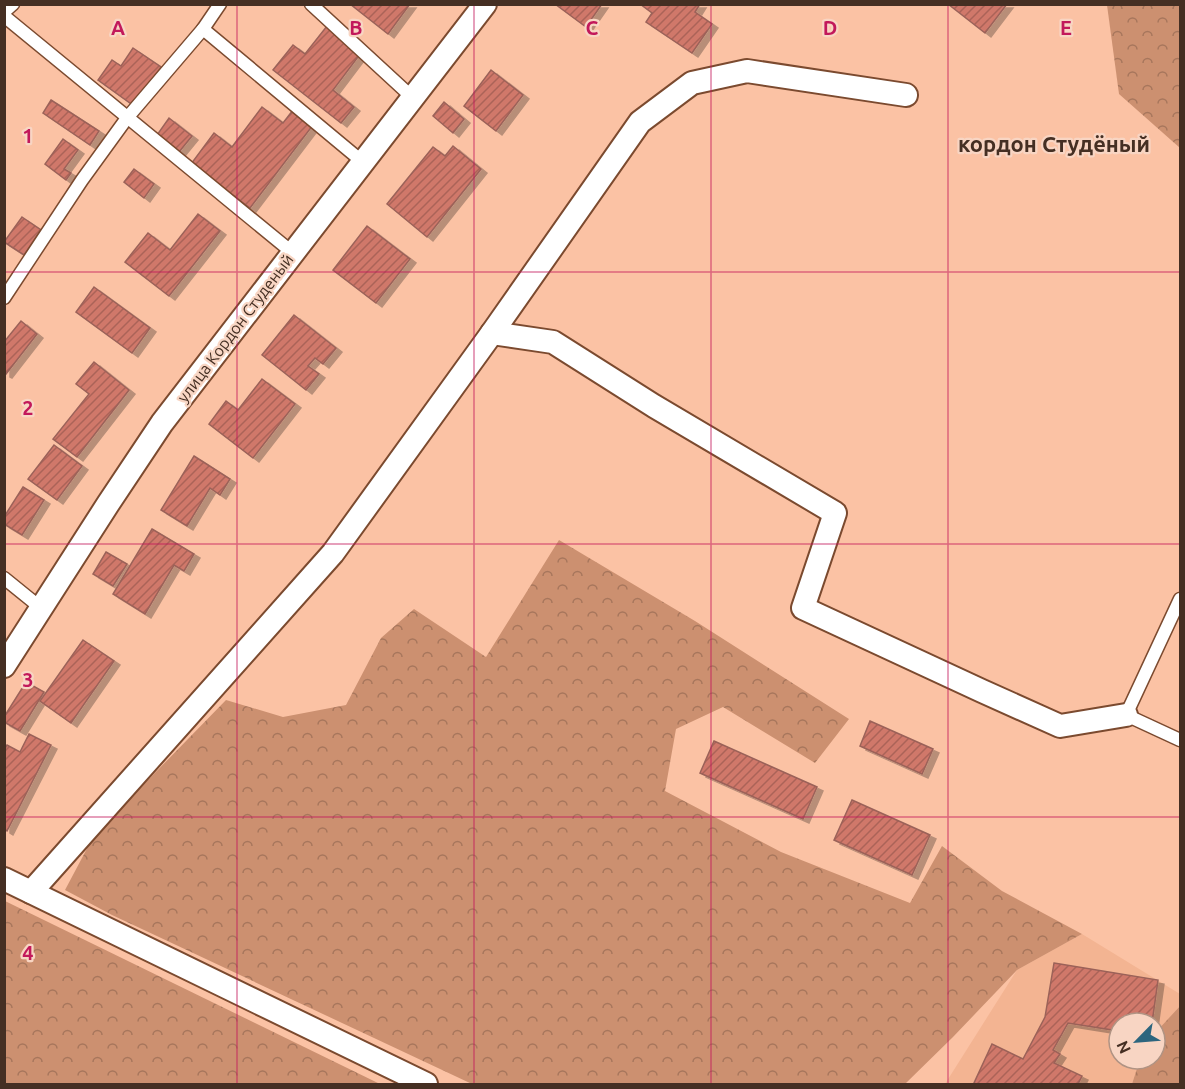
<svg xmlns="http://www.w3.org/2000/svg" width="1185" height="1089" font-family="Ubuntu,sans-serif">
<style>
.built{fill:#f3b492}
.forest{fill:url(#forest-crowns)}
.building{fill:url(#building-hatch);stroke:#9b6259;stroke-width:1.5;filter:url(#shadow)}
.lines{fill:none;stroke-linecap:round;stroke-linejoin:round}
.lane-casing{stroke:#7b4a2f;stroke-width:15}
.street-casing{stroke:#7b4a2f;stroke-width:26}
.lane{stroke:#fff;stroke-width:12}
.street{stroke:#fff;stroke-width:22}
.grid{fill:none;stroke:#c2185b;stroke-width:1.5;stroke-opacity:0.55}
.labels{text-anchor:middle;stroke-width:4.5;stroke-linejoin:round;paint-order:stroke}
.street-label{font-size:16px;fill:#452f23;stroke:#f8d5c3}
.district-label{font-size:22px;font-weight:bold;fill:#452f23;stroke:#f8d5c3}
.grid-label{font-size:20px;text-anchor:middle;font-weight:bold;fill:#c2185b;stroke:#f8d5c3;stroke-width:4.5;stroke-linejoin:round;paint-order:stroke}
</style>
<defs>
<pattern id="forest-crowns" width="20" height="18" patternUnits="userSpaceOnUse" patternTransform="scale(1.5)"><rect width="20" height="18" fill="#cc9070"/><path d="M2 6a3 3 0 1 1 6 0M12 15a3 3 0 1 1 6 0" fill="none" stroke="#a7765c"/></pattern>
<pattern id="building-hatch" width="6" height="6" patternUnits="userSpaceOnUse" patternTransform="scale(1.5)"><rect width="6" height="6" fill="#d0786b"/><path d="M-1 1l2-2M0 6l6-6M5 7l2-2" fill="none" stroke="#ab6358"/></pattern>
<filter id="shadow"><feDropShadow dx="6" dy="4" stdDeviation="0" flood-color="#0004"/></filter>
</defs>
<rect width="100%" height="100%" fill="#fbc2a4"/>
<path class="built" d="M 1082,934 L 1180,994 L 1180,1006 L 1155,1033 L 1155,1023 L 1119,1023 L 1119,1059 L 1140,1059 L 1132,1084 L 945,1084 L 1017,970 Z"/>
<g class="forest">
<path d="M 1107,5 L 1180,5 L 1180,148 L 1119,94 Z"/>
<path d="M 559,540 L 695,621 L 849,719 L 815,763 L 723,707 L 676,729 L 665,791 L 781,852 L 910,903 L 942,846 L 1002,891 L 1082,934 L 1017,970 L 953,1037 L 905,1084 L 472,1084 L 112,915 L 65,890 L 100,824 L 148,780 L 226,700 L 283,717 L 346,705 L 381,638 L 414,609 L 486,657 Z"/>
<path d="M 5,901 L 380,1084 L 5,1084 Z"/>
<path d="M 1180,1006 L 1180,1084 L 1132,1084 L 1140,1059 L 1155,1059 L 1155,1033 Z"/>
</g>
<g class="building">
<path d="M 350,4 L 410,4 L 388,34 Z"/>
<path d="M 555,4 L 602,4 L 586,27 Z"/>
<path d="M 640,4 L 700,4 L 695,12 L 712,24 L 692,53 L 646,22 L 652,13 Z"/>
<path d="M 948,4 L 1007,4 L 985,33 Z"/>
<path d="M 327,26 L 361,53 L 333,90 L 354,107 L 341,123 L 273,70 L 293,45 L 305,54 Z"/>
<path d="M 133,48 L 161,67 L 134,106 L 98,80 L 112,60 L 121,66 Z"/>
<path d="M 491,70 L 523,95 L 496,131 L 464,106 Z"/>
<path d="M 51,100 L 99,131 L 90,145 L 43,113 Z"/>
<path d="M 444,102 L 464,119 L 453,133 L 433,116 Z"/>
<path d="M 262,107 L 283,123 L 293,110 L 313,125 L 250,208 L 191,164 L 214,133 L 232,147 Z"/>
<path d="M 169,118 L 192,136 L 179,152 L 157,135 Z"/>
<path d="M 63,139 L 78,150 L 64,169 L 71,173 L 66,180 L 45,164 Z"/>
<path d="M 453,146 L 481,169 L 427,237 L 387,204 L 433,147 L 445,156 Z"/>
<path d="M 134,169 L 154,184 L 144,198 L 124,182 Z"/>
<path d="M 198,214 L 220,231 L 169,296 L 125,262 L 148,233 L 170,250 Z"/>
<path d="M 22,217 L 41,230 L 24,255 L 4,242 Z"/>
<path d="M 367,226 L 410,259 L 376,303 L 333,270 Z"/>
<path d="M 94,287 L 150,328 L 132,353 L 76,312 Z"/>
<path d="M 294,315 L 336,348 L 323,364 L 315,358 L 308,366 L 319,374 L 306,390 L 262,355 Z"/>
<path d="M 21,321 L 37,334 L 6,374 L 4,373 L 4,342 Z"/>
<path d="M 94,362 L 129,390 L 77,457 L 53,439 L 89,394 L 76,384 Z"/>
<path d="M 262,379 L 295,404 L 253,458 L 209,424 L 226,401 L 238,410 Z"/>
<path d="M 54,445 L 82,466 L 57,500 L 28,479 Z"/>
<path d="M 194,456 L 230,479 L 220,495 L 210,488 L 187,526 L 161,510 Z"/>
<path d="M 23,487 L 44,500 L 22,535 L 4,524 L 4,517 Z"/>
<path d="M 152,529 L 194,554 L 184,571 L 174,565 L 145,614 L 113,594 Z"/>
<path d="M 106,552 L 127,564 L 113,586 L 93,574 Z"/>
<path d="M 83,640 L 114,661 L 71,723 L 40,701 Z"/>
<path d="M 26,682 L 44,692 L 20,731 L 4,722 L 4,717 Z"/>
<path d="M 870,721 L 933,749 L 922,774 L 860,746 Z"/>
<path d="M 29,734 L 51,745 L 7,831 L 4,829 L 4,750 L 7,745 L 20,752 Z"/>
<path d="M 714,741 L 817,787 L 803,819 L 700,773 Z"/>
<path d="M 852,800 L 930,835 L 912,875 L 834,840 Z"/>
<path d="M 1054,963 L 1158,980 L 1152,1023 L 1119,1023 L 1119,1031 L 1068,1023 L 1053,1050 L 1060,1054 L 1054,1063 L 1082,1076 L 1078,1084 L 976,1084 L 974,1083 L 992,1044 L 1023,1059 L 1045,1017 Z"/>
</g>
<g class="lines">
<defs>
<g id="lane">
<path d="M 311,4 L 413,98"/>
<path d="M 4,12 L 13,4"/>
<path d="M 4,16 L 293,253"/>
<path d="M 203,29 L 220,4"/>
<path d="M 4,298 L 82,180 L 127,118 L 203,29 L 364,163"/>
<path d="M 4,578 L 41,608"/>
<path d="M 1180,599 L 1126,715 L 1180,740"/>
</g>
<g id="street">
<path d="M 492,333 L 553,342 L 654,406 L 835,513 L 803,608 L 982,691 L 1060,726 L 1126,715"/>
<path d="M 4,666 L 108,504 L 162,423 L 485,4"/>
<path d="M 4,879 L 426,1084"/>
<path d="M 31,892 L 333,553 L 492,333 L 640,122 L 692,83 L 747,71 L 906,95"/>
</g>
</defs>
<use href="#lane" class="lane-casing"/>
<use href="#street" class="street-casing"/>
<use href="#lane" class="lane"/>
<use href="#street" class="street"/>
</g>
<path class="grid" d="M 237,4 L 237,1084M 474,4 L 474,1084M 711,4 L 711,1084M 948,4 L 948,1084M 4,272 L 1180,272M 4,544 L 1180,544M 4,817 L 1180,817"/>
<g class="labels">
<g class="street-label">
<text transform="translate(235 328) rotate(-53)" y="6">улица Кордон Студеный</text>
</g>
<g class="district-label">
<text x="1054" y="152">кордон Студёный</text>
</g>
</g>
<g class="grid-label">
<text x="118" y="35">A</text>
<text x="356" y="35">B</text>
<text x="592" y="35">C</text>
<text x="830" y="35">D</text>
<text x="1066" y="35">E</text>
<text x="28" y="143">1</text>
<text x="28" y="415">2</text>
<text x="28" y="687">3</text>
<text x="28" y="960">4</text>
</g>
<rect width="1185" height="1089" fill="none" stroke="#452f23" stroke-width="12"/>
<g transform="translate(1137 1041) rotate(245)"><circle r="28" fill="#f8d5c3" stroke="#b09383" stroke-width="1.5"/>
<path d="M0-4.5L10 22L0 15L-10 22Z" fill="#2c657e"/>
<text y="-9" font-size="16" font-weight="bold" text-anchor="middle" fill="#452f23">N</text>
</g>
</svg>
